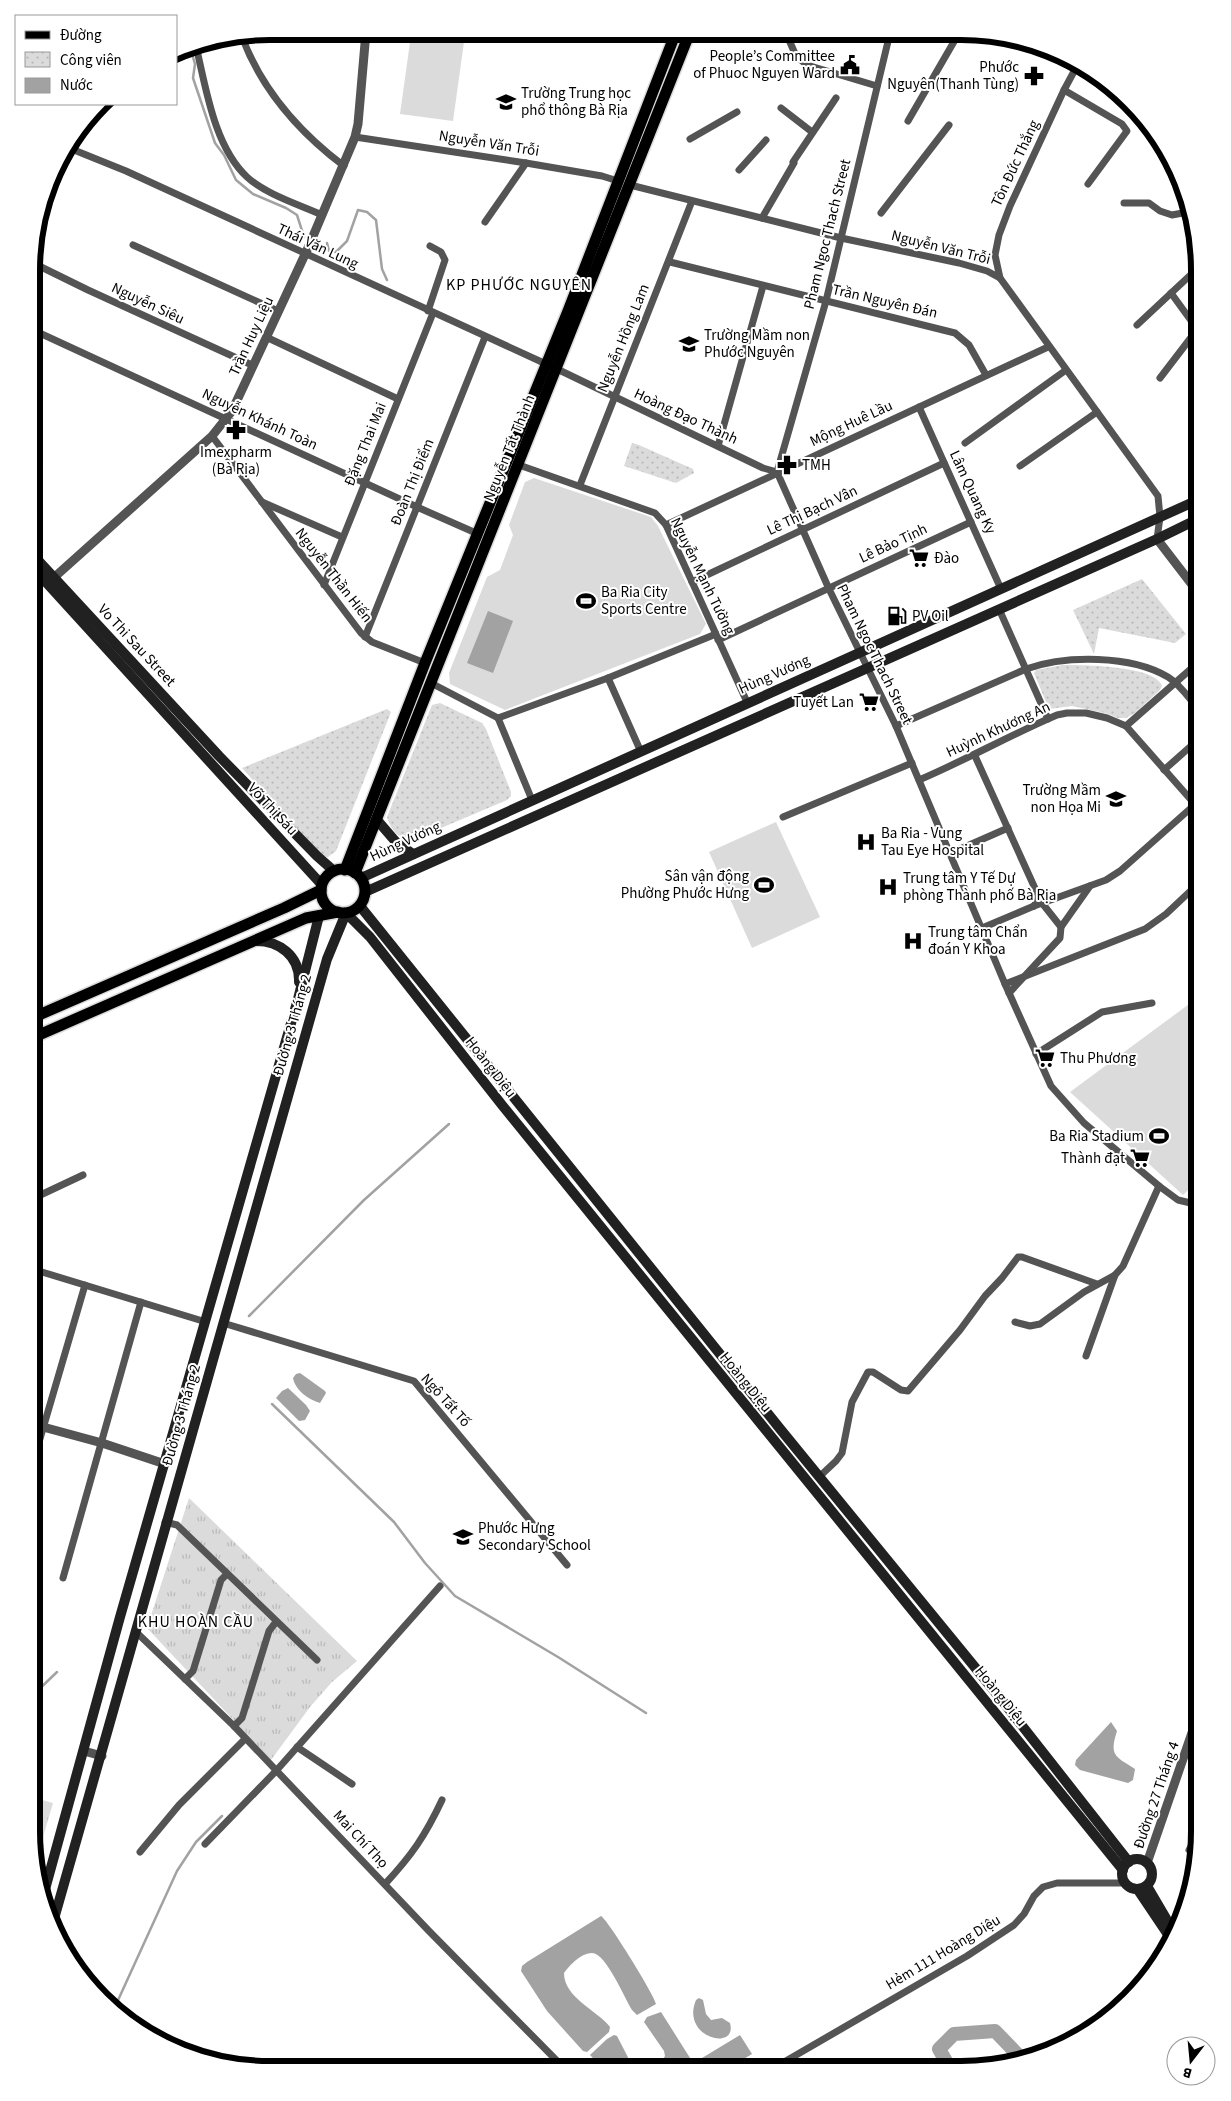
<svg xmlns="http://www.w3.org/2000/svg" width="1231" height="2101" font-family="'Source Sans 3',sans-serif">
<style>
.grass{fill:url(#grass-tufts)}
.park{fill:url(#park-dots)}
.pitch{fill:#dbdbdb}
.water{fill:#a2a2a2}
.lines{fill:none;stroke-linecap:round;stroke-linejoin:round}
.stream{stroke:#a2a2a2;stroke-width:2.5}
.river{stroke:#a2a2a2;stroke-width:14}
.primary-casing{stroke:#dbdbdb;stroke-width:14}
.minor{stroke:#545454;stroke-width:7}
.tertiary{stroke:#545454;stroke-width:9}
.secondary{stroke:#212121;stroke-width:10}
.primary{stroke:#000;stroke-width:11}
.labels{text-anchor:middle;stroke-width:4;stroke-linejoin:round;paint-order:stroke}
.poi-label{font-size:15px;fill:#000;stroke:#fff;text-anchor:start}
.street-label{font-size:15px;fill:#000;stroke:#fff}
.neighbourhood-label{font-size:16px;letter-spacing:1px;fill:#000;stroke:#fff}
.rim{fill:none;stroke:#000;stroke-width:6}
</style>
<defs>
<pattern id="grass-tufts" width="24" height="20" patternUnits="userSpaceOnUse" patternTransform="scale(1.25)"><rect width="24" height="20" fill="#dbdbdb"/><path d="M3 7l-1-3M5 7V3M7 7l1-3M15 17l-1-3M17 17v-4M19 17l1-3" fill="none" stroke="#bababa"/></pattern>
<pattern id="park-dots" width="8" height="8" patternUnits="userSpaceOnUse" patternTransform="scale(1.25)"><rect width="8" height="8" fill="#dbdbdb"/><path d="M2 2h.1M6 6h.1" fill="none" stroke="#bababa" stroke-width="1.8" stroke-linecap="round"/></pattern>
</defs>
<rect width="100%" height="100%" fill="#fff"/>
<g class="grass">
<path d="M 189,1498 L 357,1661 L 332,1682 L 310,1707 L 271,1760 L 147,1628 Z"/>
<path d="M 31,1797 L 53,1803 L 37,1858 L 31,1831 Z"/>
</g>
<g class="park">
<path d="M 632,443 L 639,445 L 693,469 L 694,473 L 676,483 L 624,466 Z"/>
<path d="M 1142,579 L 1186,634 L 1175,643 L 1099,628 L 1094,654 L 1073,610 Z"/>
<path d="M 1063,665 C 1081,665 1155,665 1162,686 L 1160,690 L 1135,713 L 1126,718 L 1118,718 L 1105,713 L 1072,706 L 1049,709 L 1034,673 L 1036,670 Z"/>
<path d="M 440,703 L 482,723 L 486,729 L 511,792 L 511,796 L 507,800 L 413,840 C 398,838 392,832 387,817 L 432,705 Z"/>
<path d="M 387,709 L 391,712 L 336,851 L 328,857 L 321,855 L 242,768 Z"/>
</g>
<g class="pitch">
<path d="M 411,35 L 464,42 L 453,121 L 400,114 Z"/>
<path d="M 534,478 L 651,517 L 658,526 L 706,624 L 700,634 L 505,710 L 450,684 L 449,673 L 487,577 L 500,570 L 513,535 L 509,525 L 525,482 Z"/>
<path d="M 776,822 L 820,917 L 752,948 L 709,852 Z"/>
<path d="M 1200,996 L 1199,1180 L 1183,1195 L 1070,1092 Z"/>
</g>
<g class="water">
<path d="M 488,611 L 513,621 L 493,673 L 467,663 Z"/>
<path d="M 300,1373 L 325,1391 L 326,1393 L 320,1403 C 309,1400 295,1390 293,1378 L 296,1374 Z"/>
<path d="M 288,1388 L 306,1405 L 310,1411 L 305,1420 L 299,1421 L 276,1398 L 282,1391 Z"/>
<path d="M 1111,1722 L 1117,1731 C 1109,1756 1115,1756 1135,1769 L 1133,1780 L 1128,1783 L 1080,1770 L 1075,1765 L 1076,1760 Z"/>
<path d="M 601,1916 C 608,1920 655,1996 656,2004 L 637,2015 L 632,2010 C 625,1999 606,1953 592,1953 C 581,1953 570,1965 564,1973 C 564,1998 597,2010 610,2027 L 609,2032 L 587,2052 L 583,2051 L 547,2011 L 521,1971 L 522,1966 L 527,1962 Z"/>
<path d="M 699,1998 L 703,2000 L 706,2014 L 711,2020 L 722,2018 L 730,2023 C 738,2052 680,2038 696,2000 Z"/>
<path d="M 661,2012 L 697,2069 L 657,2069 L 665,2056 L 664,2051 L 644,2022 L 647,2017 Z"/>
<path d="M 614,2035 L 617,2036 L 634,2069 L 603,2069 L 590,2055 L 607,2039 Z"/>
<path d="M 740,2035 L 752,2054 L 727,2069 L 709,2069 L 702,2058 Z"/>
</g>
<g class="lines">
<g class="stream">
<path d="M 190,47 L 195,64 L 193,78 L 215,143 L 224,155 L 236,180 L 253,194 L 286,208 L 297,215 L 304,237"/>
<path d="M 327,243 L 329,251 L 336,252 L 347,241 L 358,210 L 367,212 L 376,220 L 382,269 L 387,280"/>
<path d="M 249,1316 L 364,1200 L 449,1124"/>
<path d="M 272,1404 L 394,1522 L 425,1563 L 455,1596 L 558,1657 L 646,1713"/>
<path d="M 31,1697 L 57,1672"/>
<path d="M 114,2009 L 177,1871 L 196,1842 L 222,1816"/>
</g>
<path class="river" d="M 951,2070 L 939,2049 L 954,2034 L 995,2031 L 1021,2058"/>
<defs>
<g id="primary">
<circle cx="343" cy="891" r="22"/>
<path d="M 345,870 L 425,663 L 568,311 L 676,32"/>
<path d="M 355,873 L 690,32"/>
<path d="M 32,1018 L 284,908 L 321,890"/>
<path d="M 32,1038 L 306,918 L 338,912"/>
</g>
</defs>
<use href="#primary" class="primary-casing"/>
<g class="minor">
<path d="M 485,32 L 520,36 L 530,32"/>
<path d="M 786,33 L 796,56 L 807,65 L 877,86"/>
<path d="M 890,33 L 826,301 L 777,472 L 829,589 L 896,726 L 1005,984 L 1051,1086 L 1084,1123 L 1159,1186 L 1178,1200 L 1199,1205"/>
<path d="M 242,37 C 262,90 299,132 344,166"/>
<path d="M 196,46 C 206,88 214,146 247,177 C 265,194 300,205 322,215"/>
<path d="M 1064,90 L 1122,124 L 1127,131 L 1088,184"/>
<path d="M 781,108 L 812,132"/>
<path d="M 908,121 L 959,33"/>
<path d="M 355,137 L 526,163 L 602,176 L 618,181"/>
<path d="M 690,139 L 737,112"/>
<path d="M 69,148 L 126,171 L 557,369 L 763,468 L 777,472"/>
<path d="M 793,162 L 836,98"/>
<path d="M 739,170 L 766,140"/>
<path d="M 630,185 L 841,238 L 959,263 L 987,271 L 1000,278 L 1158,496 L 1160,517 L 1157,539"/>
<path d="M 1124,203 L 1149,203 L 1160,211 L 1172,215 L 1188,212"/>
<path d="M 881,213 L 949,125"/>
<path d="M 762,218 L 794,163"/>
<path d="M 485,222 L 526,163"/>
<path d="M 133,245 L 278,311"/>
<path d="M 670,262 L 955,333 L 969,345 L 986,375"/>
<path d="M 33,263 L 88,290 L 252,365"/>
<path d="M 1000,278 L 995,255 L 999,235 L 1010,206 L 1064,90 L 1078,64"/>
<path d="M 428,311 L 445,260 L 441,252 L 430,246"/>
<path d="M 1137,325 L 1199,267"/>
<path d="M 33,330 L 417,507 L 476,533"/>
<path d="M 266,337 L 398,399"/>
<path d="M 1160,378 L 1196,331 L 1195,326 L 1171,293"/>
<path d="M 919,407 L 1001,589"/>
<path d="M 212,436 L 361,633 L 372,642 L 425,663"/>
<path d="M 965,443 L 1066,370"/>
<path d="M 718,446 L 763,286"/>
<path d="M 519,465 L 655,513 L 666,525 L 747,702"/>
<path d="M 1020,466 L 1097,412"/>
<path d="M 580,485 L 692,201"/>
<path d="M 262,502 L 342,537"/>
<path d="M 666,525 L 1048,347"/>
<path d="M 692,582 L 944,463"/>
<path d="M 324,585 L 433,313"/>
<path d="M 999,609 L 1048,719"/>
<path d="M 365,637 L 485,337"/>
<path d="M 718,640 L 971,522"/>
<path d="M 608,678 L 641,752"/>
<path d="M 431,683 L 498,718 L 532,800"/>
<path d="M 498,718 L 608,678 L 716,634"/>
<path d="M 896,726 L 1026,669 C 1066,655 1131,655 1168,677 C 1181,685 1190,700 1200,711"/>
<path d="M 1126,726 L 1200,661"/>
<path d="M 975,756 L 1038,895 L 1038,899 L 1034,906"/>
<path d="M 1164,770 L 1200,738"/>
<path d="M 919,780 C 966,760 1010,735 1057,715 L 1067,713 L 1086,713 L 1107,718 L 1126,726 L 1200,810"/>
<path d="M 783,817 L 912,763"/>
<path d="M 951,853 L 1008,828"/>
<path d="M 1200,864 L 1200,853"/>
<path d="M 1042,903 L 1061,927"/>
<path d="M 982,928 L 1034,906 L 1106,880 L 1120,871 L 1200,800"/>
<path d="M 1005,984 L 1145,929 L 1166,914 L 1200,882"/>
<path d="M 1009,993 L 1060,938 L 1061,927 L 1090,886"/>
<path d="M 1036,1054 L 1102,1012 L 1152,1003"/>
<path d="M 32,1199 L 83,1175"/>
<path d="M 32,1269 L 206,1322"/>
<path d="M 1015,1322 L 1030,1326 L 1040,1324 L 1084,1292 L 1115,1275 L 1123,1266 L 1159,1186"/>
<path d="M 223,1323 L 414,1381 L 567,1565"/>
<path d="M 1086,1356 L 1115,1275"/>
<path d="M 32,1466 L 85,1285"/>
<path d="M 819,1477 L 836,1461 L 842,1453 L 852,1402 L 868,1372 L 873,1372 L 901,1390 L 908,1391 L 960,1330 L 985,1296 L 1002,1278 L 1018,1257 L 1022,1257 L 1097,1284"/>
<path d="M 165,1522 L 177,1525 L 317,1660"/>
<path d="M 63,1578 L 141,1302"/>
<path d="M 135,1631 L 234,1726 L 428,1930 L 565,2069"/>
<path d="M 185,1679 L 193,1671 L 221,1580 L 227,1574"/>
<path d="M 234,1726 L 242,1718 L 269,1631 L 276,1622"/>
<path d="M 297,1747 L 352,1784"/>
<path d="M 1186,1750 L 1199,1759"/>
<path d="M 205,1844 L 276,1771 L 440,1586"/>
<path d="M 1189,1850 L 1199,1833"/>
<path d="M 140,1852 L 179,1805 L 245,1739"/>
<path d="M 385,1884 C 412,1855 425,1836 442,1800"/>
<path d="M 772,2069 L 967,1956 L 1014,1925 L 1024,1914 L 1034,1896 L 1043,1887 L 1057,1883 L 1125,1883"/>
</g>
<g class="tertiary">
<path d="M 1157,539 L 1200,595"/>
<path d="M 49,582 L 212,436 L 232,411 L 308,248 L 355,137 L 358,124 L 366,32"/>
<path d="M 32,1424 L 102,1443 L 165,1464"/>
<path d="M 84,1751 L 102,1756"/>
<path d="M 1147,1863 L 1194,1727 L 1199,1707"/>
</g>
<g class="secondary">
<path d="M 33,555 L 219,756 L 317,856 L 334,871"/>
<path d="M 33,568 L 322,885"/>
<path d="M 377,820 L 396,842 L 413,854"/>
<path d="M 361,878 L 1200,499"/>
<path d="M 365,892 L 1157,539 L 1200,518"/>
<path d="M 360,906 L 781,1430 L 1005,1704 L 1129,1862"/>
<path d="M 254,941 C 279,940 300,956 299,982"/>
<circle cx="1137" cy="1874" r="15"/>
<path d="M 1147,1886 L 1174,1932"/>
<path d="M 1138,1890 L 1171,1939"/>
<path d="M 44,1893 L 120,1617 L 298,999 L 319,916"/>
<path d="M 52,1926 L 327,959 L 346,913 L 370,937 L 502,1105 L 1123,1870"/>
</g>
<use href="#primary" class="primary"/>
</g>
<defs>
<symbol id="civic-bare" viewBox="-9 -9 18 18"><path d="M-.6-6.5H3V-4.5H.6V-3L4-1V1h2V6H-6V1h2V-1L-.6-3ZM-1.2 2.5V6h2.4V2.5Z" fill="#000" stroke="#fff" stroke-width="2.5" paint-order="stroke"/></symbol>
<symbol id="pharmacy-bare" viewBox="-9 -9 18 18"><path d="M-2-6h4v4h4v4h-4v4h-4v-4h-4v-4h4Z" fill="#000" stroke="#fff" stroke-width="2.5" paint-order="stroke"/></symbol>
<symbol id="school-bare" viewBox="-9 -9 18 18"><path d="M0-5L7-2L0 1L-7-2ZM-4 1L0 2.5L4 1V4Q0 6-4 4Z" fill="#000" stroke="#fff" stroke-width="2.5" paint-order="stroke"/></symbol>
<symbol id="supermarket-bare" viewBox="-9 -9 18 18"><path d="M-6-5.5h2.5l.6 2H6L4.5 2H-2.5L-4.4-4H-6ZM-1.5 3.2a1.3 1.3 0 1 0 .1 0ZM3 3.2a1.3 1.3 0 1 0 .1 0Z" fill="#000" stroke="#fff" stroke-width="2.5" paint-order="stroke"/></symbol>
<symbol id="stadium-bare" viewBox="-9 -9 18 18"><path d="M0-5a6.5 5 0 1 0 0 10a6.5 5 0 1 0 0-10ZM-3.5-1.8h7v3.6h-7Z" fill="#000" stroke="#fff" stroke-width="2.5" paint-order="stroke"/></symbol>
<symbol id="fuel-bare" viewBox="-9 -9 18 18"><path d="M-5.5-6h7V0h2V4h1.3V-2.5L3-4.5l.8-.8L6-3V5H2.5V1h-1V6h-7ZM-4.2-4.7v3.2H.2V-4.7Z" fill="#000" stroke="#fff" stroke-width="2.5" paint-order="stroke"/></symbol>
<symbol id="hospital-bare" viewBox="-9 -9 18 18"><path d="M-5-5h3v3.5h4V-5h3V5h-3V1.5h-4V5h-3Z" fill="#000" stroke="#fff" stroke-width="2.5" paint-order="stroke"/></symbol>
</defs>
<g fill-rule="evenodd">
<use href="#civic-bare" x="836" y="51" width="28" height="28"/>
<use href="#pharmacy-bare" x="1020" y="62" width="28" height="28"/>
<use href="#school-bare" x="492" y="88" width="28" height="28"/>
<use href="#school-bare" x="675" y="330" width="28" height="28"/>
<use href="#pharmacy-bare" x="222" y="416" width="28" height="28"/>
<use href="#pharmacy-bare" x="773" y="451" width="28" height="28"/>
<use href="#supermarket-bare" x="905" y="544" width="28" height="28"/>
<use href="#stadium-bare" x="572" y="587" width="28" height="28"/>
<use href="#fuel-bare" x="883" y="602" width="28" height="28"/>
<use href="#supermarket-bare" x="855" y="688" width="28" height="28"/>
<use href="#school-bare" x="1102" y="785" width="28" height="28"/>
<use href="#hospital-bare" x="852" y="828" width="28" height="28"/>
<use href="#stadium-bare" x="750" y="871" width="28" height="28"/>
<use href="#hospital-bare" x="874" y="873" width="28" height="28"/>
<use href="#hospital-bare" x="899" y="927" width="28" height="28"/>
<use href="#supermarket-bare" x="1031" y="1044" width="28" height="28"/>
<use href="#stadium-bare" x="1145" y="1122" width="28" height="28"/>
<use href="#supermarket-bare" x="1126" y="1144" width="28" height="28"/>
<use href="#school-bare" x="449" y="1523" width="28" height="28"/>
</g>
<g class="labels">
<g class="poi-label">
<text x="835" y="61" text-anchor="end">People’s Committee<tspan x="835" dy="17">of Phuoc Nguyen Ward</tspan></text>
<text x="1019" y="72" text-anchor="end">Phước<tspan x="1019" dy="17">Nguyên(Thanh Tùng)</tspan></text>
<text x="521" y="98">Trường Trung học<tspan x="521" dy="17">phổ thông Bà Rịa</tspan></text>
<text x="704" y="340">Trường Mầm non<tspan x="704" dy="17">Phước Nguyên</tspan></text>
<text x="236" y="457" text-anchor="middle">Imexpharm<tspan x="236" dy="17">(Bà Rịa)</tspan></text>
<text x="802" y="470">TMH</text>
<text x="934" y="563">Đào</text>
<text x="601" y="597">Ba Ria City<tspan x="601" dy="17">Sports Centre</tspan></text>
<text x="912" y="621">PV Oil</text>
<text x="854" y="707" text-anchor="end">Tuyết Lan</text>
<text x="1101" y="795" text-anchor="end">Trường Mầm<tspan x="1101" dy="17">non Họa Mi</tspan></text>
<text x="881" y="838">Ba Ria - Vung<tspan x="881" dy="17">Tau Eye Hospital</tspan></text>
<text x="749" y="881" text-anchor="end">Sân vận động<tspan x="749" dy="17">Phường Phước Hưng</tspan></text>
<text x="903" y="883">Trung tâm Y Tế Dự<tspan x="903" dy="17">phòng Thành phố Bà Rịa</tspan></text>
<text x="928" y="937">Trung tâm Chẩn<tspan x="928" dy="17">đoán Y Khoa</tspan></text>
<text x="1060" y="1063">Thu Phương</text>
<text x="1144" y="1141" text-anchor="end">Ba Ria Stadium</text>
<text x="1125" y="1163" text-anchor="end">Thành đạt</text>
<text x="478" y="1533">Phước Hưng<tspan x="478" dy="17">Secondary School</tspan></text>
</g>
<g class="street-label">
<text transform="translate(489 143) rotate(9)" y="5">Nguyễn Văn Trỗi</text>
<text transform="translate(1015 163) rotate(-65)" y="5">Tôn Đức Thắng</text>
<text transform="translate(827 234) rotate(-76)" y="5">Pham Ngoc Thach Street</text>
<text transform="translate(318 246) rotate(25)" y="5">Thái Văn Lung</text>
<text transform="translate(941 247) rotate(14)" y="5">Nguyễn Văn Trỗi</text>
<text transform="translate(885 301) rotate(13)" y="5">Trần Nguyên Đán</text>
<text transform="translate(148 303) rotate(25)" y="5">Nguyễn Siêu</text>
<text transform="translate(251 336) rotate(-65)" y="5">Trần Huy Liệu</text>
<text transform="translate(623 338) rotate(-68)" y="5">Nguyễn Hồng Lam</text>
<text transform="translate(686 416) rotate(25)" y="5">Hoàng Đạo Thành</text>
<text transform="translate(260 419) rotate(25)" y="5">Nguyễn Khánh Toàn</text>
<text transform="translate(851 423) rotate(-25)" y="5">Mộng Huê Lầu</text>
<text transform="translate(365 444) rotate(-68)" y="5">Đặng Thai Mai</text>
<text transform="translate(509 448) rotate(-68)" y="5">Nguyễn Tất Thành</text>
<text transform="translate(412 482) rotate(-68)" y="5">Đoàn Thị Điểm</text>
<text transform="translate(973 492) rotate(65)" y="5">Lâm Quang Ky</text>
<text transform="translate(812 510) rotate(-25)" y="5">Lê Thị Bạch Vân</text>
<text transform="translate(893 543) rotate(-25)" y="5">Lê Bảo Tịnh</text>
<text transform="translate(334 575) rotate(52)" y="5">Nguyễn Thần Hiến</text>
<text transform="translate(703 576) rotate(64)" y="5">Nguyễn Mạnh Tường</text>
<text transform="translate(137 645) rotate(47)" y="5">Vo Thi Sau Street</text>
<text transform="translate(875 654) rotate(64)" y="5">Pham Ngoc Thach Street</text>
<text transform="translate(774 674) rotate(-24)" y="5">Hùng Vương</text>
<text transform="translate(998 729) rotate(-25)" y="5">Huỳnh Khương An</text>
<text transform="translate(273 809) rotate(47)" y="5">Võ Thị Sáu</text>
<text transform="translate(405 841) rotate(-25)" y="5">Hùng Vương</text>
<text transform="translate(292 1025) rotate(-74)" y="5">Đường 3 Tháng 2</text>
<text transform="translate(491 1067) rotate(52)" y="5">Hoàng Diệu</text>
<text transform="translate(746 1382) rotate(51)" y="5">Hoàng Diệu</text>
<text transform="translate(446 1400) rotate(48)" y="5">Ngô Tất Tố</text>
<text transform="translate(181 1415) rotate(-74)" y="5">Đường 3 Tháng 2</text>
<text transform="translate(1001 1696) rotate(51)" y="5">Hoàng Diệu</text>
<text transform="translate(1156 1795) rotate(-71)" y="5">Đường 27 Tháng 4</text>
<text transform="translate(361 1839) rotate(47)" y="5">Mai Chí Thọ</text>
<text transform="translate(943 1952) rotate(-31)" y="5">Hẻm 111 Hoàng Diệu</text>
</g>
<g class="neighbourhood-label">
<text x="519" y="290">KP PHƯỚC NGUYÊN</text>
<text x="196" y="1627">KHU HOÀN CẦU</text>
</g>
</g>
<path d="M0 0H1231V2101H0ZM270 40H961A230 230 0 0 1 1191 270V1831A230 230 0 0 1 961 2061H270A230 230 0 0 1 40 1831V270A230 230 0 0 1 270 40Z" fill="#fff" fill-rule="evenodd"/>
<path class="rim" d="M270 40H961A230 230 0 0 1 1191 270V1831A230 230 0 0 1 961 2061H270A230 230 0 0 1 40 1831V270A230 230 0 0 1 270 40Z"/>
<rect x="15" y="15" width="162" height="90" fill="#ffffff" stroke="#999999"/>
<rect x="25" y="31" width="25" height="8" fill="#000000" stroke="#999999"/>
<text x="60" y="40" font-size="15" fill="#000000">Đường</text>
<rect x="25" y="52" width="25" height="15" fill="url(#park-dots)" stroke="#999999"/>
<text x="60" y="65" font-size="15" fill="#000000">Công viên</text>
<rect x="25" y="78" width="25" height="15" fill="#a2a2a2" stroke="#999999"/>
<text x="60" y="90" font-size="15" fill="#000000">Nước</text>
<g transform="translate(1191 2061) rotate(196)"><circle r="24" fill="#ffffff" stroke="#999999"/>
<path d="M0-4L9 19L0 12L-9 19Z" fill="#000000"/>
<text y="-8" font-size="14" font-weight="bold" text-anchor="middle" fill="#000000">B</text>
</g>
</svg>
